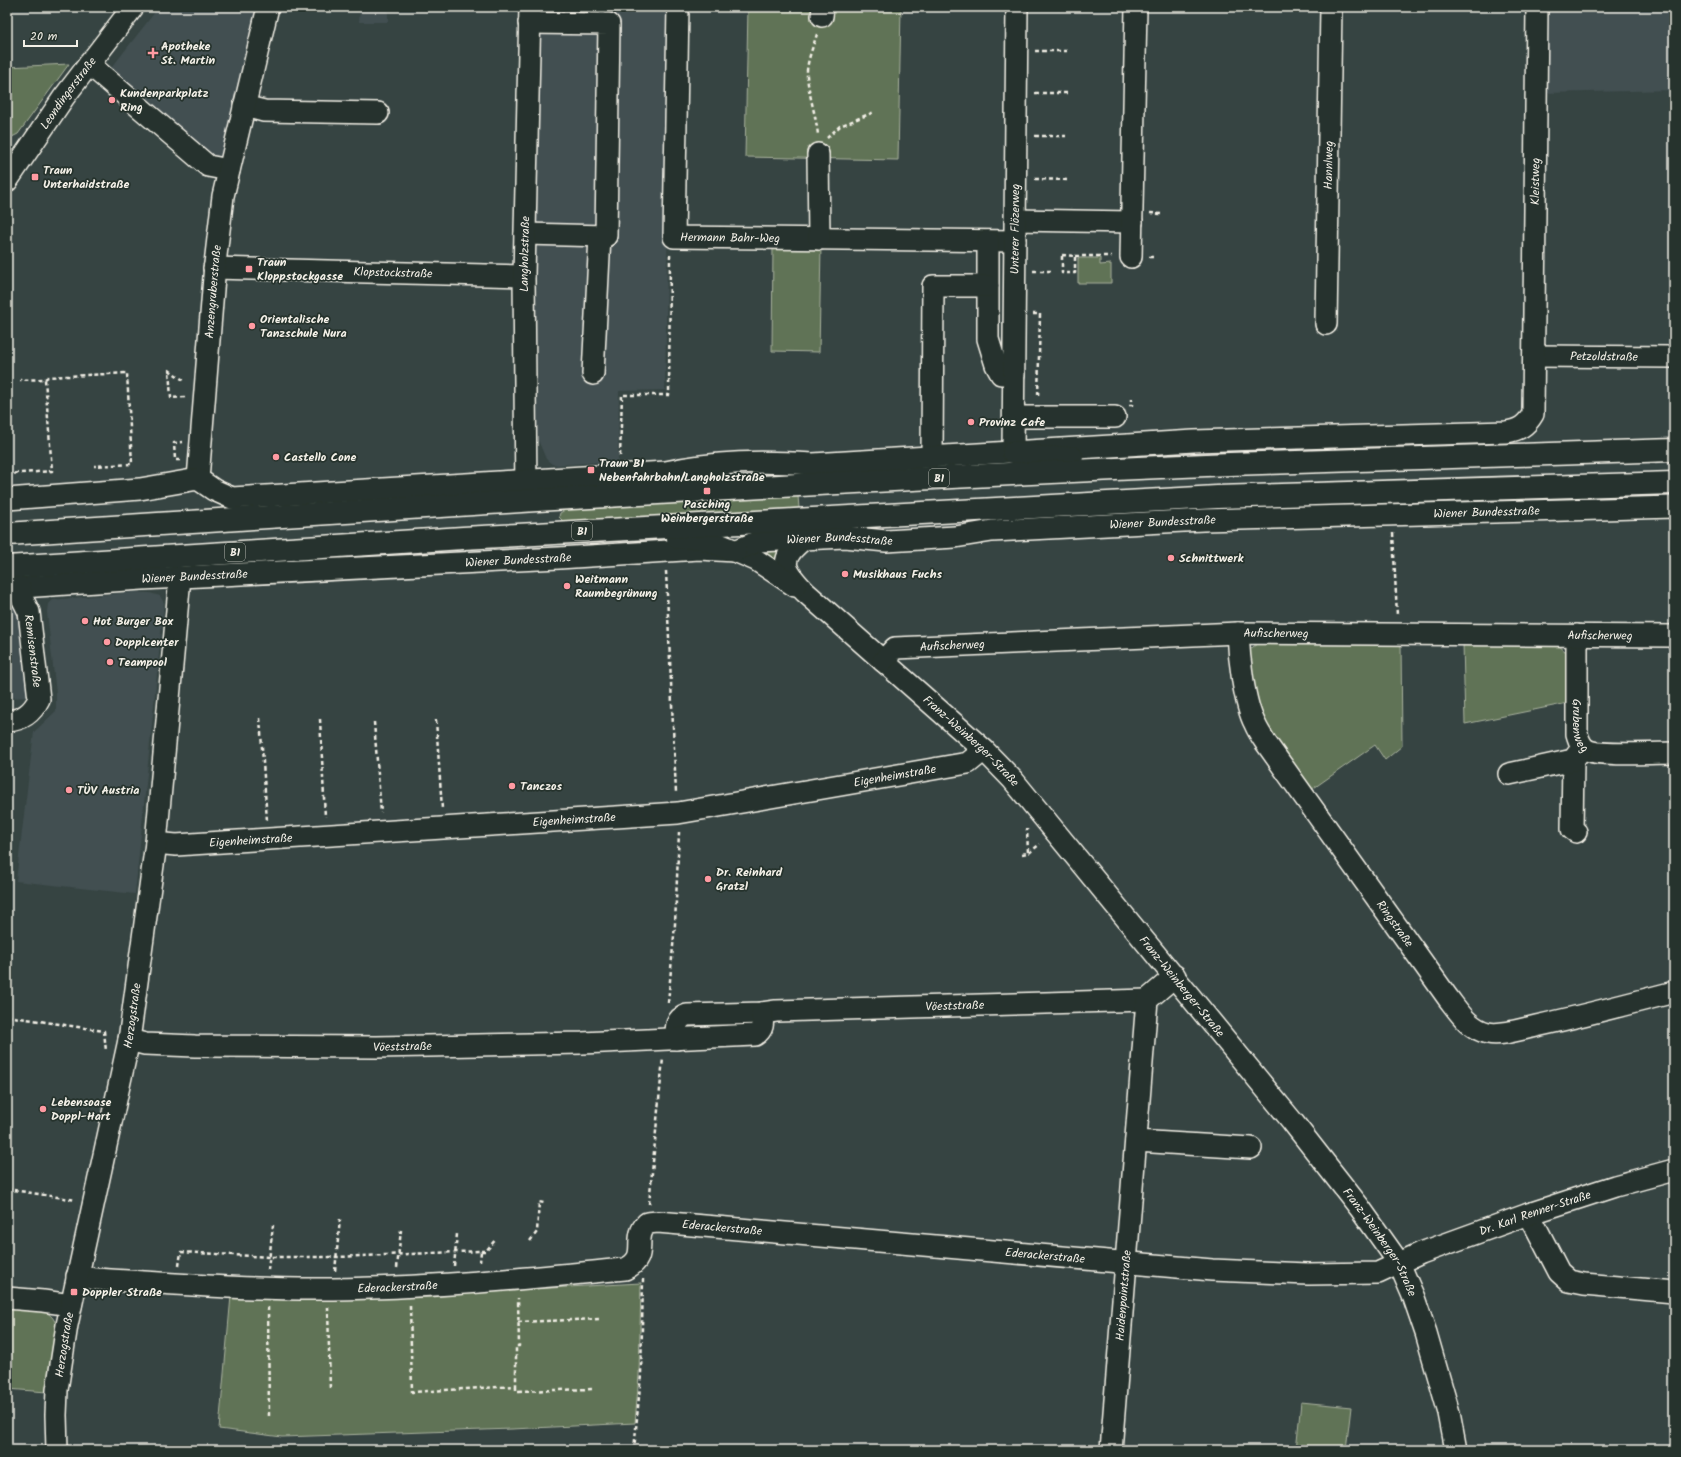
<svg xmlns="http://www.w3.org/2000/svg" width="1681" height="1457" font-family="Kalam,sans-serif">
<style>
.built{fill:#424f51}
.green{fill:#607356;stroke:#aab29f}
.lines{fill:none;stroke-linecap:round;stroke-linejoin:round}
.minor-casing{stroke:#f4f1e8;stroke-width:24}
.major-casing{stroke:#f4f1e8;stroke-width:25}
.path{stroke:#f4f1e8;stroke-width:2.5;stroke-dasharray:4 3;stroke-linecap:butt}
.minor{stroke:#26332d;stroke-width:21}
.major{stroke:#26332d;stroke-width:22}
.poi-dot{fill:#ff9aa2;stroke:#26332d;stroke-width:1.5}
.labels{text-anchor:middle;stroke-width:3.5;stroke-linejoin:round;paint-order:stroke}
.shield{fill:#26332d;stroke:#b6b8b0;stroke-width:1}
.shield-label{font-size:11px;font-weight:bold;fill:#f4f1e8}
.poi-label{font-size:12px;font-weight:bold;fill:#f4f1e8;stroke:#26332d;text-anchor:start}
.street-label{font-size:12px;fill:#f4f1e8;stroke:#26332d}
</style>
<rect width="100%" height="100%" fill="#364442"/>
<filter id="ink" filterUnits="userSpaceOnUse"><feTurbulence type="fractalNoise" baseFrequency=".025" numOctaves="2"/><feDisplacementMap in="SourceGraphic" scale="8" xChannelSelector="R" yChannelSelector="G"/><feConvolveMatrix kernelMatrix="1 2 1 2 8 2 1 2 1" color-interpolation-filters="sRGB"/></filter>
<g filter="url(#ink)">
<g class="built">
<path d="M 159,7 L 258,7 L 220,158 L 208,159 L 109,71 Z"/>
<path d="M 360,7 L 388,7 L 388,22 L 359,22 Z"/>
<path d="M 591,7 L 671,7 L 665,390 L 619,391 L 618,461 L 558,465 L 552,464 L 546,459 L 538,440 L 536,261 L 540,12 L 591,11 Z"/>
<path d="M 1546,7 L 1674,7 L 1674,90 L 1545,93 Z"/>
<path d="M 134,592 L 150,593 L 160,596 L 164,603 L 135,894 L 16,881 L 34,732 L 56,711 L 56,693 L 47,612 L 48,604 L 52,600 Z"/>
<path d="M 7,603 L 12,604 L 20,611 L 30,697 L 7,698 Z"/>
</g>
<g class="green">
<path d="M 748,7 L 901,7 L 898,160 L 745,157 Z"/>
<path d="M 69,64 L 18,134 L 12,137 L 7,136 L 7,67 Z"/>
<path d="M 773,247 L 821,247 L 819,352 L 772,351 Z"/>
<path d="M 1078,258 L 1100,258 L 1100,265 L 1111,264 L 1111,283 L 1078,283 Z"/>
<path d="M 798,496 L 799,508 L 571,522 L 564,522 L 559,517 L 560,513 L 565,510 Z"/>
<path d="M 788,545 L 780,568 L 761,557 L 760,547 Z"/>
<path d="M 1401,643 L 1402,746 L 1385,760 L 1375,745 L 1311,790 L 1274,739 L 1256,705 L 1249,650 L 1257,644 L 1263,643 Z"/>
<path d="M 1463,643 L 1557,644 L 1567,653 L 1568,703 L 1465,724 Z"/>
<path d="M 753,1022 L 743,1029 L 686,1029 L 694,1023 Z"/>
<path d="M 641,1283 L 639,1375 L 635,1423 L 512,1429 L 282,1437 L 219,1429 L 231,1296 L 478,1292 Z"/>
<path d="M 7,1306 C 26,1308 54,1305 57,1329 L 47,1392 L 7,1389 Z"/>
<path d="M 1301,1402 L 1351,1407 L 1346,1450 L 1296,1450 Z"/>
</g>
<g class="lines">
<defs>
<g id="minor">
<path id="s1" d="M 678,7 L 674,237 L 1015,241"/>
<path d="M 822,16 L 823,7"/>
<path d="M 89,64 L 208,166 L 229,170"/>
<path d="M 244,106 L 264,111 L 378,113"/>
<path d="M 818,154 L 819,239"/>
<path id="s2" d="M 7,181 L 64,97 L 133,7"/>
<path d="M 1015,220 L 1132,222"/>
<path d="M 525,234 L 606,236 L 609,24 L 529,23"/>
<path d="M 988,241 L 988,339 L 996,365 L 1001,374 L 1014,374"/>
<path d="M 1131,257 L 1136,7"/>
<path id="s3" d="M 214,268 L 524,276"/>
<path id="s4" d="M 1326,324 L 1331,7"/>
<path id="s5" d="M 1534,356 L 1674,357"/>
<path d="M 593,374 L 600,236"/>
<path d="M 1014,417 L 1115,417"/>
<path id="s6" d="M 1013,452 L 1017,7"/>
<path d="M 932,457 L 933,286 L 988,286"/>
<path id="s7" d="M 198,479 L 215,264 L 223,196 L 268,7"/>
<path id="s8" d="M 526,494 L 524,276 L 530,7"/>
<path id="s9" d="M 7,499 L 140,489 L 198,479 L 214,490 L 232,498 L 666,472 C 715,461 763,461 813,464 L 1194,441 L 1506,432 C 1519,430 1526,426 1533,414 L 1537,7"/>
<path id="s10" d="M 804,539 C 777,560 784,570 805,592 L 984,750 L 1013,780 L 1292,1121 L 1360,1208 L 1399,1263 L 1414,1298 L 1426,1333 L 1449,1413 L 1456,1450"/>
<path d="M 735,551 L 756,560 L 795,586"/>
<path id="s11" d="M 7,588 L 142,579 L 559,558 L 699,549 L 735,551 L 759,541 L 845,537 L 886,541 L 955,537 L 992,531 L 1203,520 L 1674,507"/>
<path id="s12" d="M 1238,633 C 1239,658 1244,703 1255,724 C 1258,731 1262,737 1266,743 L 1448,998 C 1459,1012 1469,1029 1488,1033 C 1501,1036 1522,1029 1536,1026 C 1582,1016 1628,1004 1674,992"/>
<path id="s13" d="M 1577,635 L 1577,734 C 1579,740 1580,746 1587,750 C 1598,756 1657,753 1674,753"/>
<path id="s14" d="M 883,661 L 895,648 L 1238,633 L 1674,636"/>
<path d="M 7,721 C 23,720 32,713 39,699 L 29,612 L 22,598 L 20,587"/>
<path d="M 1573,760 L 1572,829 L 1576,832"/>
<path d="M 1509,774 L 1573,760 L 1583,747"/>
<path id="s15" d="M 156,843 L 176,845 L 678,813 L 968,763 L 984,750"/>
<path id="s16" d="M 676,1039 C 676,1028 675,1019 687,1015 L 762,1013 L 776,1011 L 1147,1000"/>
<path id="s17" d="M 129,1040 L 145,1044 L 195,1046 L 377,1047 L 582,1043 L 755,1035 C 764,1029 763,1023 762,1013"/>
<path d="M 1136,1141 L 1251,1148"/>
<path d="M 1529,1214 L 1559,1272 L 1569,1281 L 1584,1284 L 1674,1292"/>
<path id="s18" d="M 77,1276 L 95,1279 C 174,1284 254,1290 333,1289 C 431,1288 528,1278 625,1269 C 651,1257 631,1239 647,1223 L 658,1222 L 1212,1270 L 1308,1274 L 1378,1273 L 1421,1253 L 1529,1214 L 1615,1186 L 1674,1170"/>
<path d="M 7,1298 L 43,1301 L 71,1305"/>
<path id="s19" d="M 57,1450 L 56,1415 L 57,1390 L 67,1325 L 129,1040 L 156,843 L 180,577"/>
<path id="s20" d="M 1111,1450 L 1147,1000 L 1175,976"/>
</g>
<g id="major">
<path d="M 1013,452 L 1045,458 L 1072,457"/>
<path d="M 7,534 C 414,507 822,481 1230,464 C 1378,458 1526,454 1674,450"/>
<path d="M 678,538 L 700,537 L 735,551"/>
<path d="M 7,567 L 463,538 L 1217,497 L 1674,483"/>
</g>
</defs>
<use href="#minor" class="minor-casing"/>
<use href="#major" class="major-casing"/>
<g class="path">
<path d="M 1035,8 L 1062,9"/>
<path d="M 817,34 C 813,47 806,63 807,76 C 809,96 816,115 818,135"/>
<path d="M 1035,51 L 1069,51"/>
<path d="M 1035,93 L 1069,93"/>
<path d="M 1035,136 L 1066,136"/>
<path d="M 827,138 L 840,126 L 874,112"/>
<path d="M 1035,179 L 1068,180"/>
<path d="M 1150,213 L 1161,214"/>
<path d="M 1062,255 L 1075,256 L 1075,273 L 1062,273 Z"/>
<path d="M 1075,256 L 1112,256"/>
<path d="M 1149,257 L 1156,257"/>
<path d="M 1033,271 L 1051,271"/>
<path d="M 1033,314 L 1040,314 L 1038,398"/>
<path d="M 45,379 L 48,377 L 127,373 L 132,464 L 94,466"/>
<path d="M 185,397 L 171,398 L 169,370 L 186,382"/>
<path d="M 1129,405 L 1132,405 L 1132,399"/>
<path d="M 620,456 L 622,395 L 669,395 L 670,255"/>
<path d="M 180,460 L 175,460 L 174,443 L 183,442"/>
<path d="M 7,474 L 52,471 L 45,379 L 20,380"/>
<path d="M 1393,533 L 1397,616"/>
<path d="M 666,571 L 676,793"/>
<path d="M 260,718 L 267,821"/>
<path d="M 320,719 L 325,817"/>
<path d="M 436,720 L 442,809"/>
<path d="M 374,722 L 381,813"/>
<path d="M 1029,853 L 1040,844"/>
<path d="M 1022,854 L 1028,853 L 1027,829"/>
<path d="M 668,1003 L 675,924 L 679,832"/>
<path d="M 7,1016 L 104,1031 L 106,1051"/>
<path d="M 7,1189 L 76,1200"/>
<path d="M 649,1204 L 663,1058"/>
<path d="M 530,1241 L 537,1232 L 539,1202 L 544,1203"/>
<path d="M 481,1251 L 486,1251 L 496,1239"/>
<path d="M 179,1266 L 181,1252 L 269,1257 L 337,1257 L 481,1251 L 480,1262"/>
<path d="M 454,1266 L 457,1234"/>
<path d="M 397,1268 L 401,1230"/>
<path d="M 268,1270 L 273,1225"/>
<path d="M 335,1271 L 340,1219"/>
<path d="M 410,1306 L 412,1392 L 516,1386 L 516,1346 L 519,1346 L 518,1298"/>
<path d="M 268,1307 L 269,1419"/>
<path d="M 328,1307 L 330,1391"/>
<path d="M 518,1322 L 599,1319"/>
<path d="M 516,1386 L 516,1391 L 595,1389"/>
<path d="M 634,1450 L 641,1375 L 643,1279"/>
</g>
<use href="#minor" class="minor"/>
<use href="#major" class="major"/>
</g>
</g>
<g class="poi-dot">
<path d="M151 47h4v4h4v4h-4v4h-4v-4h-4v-4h4z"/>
<circle cx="112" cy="100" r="4"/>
<rect x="31" y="173" width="8" height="8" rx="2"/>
<rect x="245" y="265" width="8" height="8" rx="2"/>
<circle cx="252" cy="326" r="4"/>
<circle cx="971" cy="422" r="4"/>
<circle cx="276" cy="457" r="4"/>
<rect x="587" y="466" width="8" height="8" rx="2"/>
<rect x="703" y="487" width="8" height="8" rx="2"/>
<circle cx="1171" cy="558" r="4"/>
<circle cx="845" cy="574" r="4"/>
<circle cx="567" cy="586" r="4"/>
<circle cx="85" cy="621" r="4"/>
<circle cx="107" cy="642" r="4"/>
<circle cx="110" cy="662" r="4"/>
<circle cx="512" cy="786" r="4"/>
<circle cx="69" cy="790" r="4"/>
<circle cx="708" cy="879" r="4"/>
<circle cx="43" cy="1109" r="4"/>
<rect x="70" y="1288" width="8" height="8" rx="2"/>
</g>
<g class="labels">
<g class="shield">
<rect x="929" y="469" width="20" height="18" rx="3"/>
<rect x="572" y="522" width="20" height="18" rx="3"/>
<rect x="225" y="543" width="20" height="18" rx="3"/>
</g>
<g class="shield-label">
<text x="939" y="482">B1</text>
<text x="582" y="535">B1</text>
<text x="235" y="556">B1</text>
</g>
<g class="poi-label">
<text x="161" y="50">Apotheke<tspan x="161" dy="14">St. Martin</tspan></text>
<text x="120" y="97">Kundenparkplatz<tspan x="120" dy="14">Ring</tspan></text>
<text x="43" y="174">Traun<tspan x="43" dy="14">Unterhaidstraße</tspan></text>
<text x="257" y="266">Traun<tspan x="257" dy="14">Kloppstockgasse</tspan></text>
<text x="260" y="323">Orientalische<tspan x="260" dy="14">Tanzschule Nura</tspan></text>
<text x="979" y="426">Provinz Cafe</text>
<text x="284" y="461">Castello Cone</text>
<text x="599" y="467">Traun B1<tspan x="599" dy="14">Nebenfahrbahn/Langholzstraße</tspan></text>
<text x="707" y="508" text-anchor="middle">Pasching<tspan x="707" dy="14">Weinbergerstraße</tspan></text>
<text x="1179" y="562">Schnittwerk</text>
<text x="853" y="578">Musikhaus Fuchs</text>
<text x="575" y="583">Weitmann<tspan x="575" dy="14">Raumbegrünung</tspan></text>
<text x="93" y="625">Hot Burger Box</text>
<text x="115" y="646">Dopplcenter</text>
<text x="118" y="666">Teampool</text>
<text x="520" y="790">Tanczos</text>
<text x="77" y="794">TÜV Austria</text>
<text x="716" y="876">Dr. Reinhard<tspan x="716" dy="14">Gratzl</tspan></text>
<text x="51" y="1106">Lebensoase<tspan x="51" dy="14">Doppl-Hart</tspan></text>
<text x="82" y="1296">Doppler Straße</text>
</g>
<g class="street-label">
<text dy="4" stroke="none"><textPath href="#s2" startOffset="107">Leondingerstraße</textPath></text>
<text dy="4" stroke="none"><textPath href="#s4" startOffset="159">Hannlweg</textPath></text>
<text dy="4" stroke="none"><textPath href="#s9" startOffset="1774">Kleistweg</textPath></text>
<text dy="4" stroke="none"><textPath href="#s6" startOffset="223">Unterer Flözerweg</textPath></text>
<text dy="4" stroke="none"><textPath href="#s1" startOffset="286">Hermann Bahr-Weg</textPath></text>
<text dy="4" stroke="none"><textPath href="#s8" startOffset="240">Langholzstraße</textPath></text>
<text dy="4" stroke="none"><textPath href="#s3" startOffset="179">Klopstockstraße</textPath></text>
<text dy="4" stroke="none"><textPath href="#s7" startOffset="188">Anzengruberstraße</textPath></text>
<text dy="4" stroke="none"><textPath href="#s5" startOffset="70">Petzoldstraße</textPath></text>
<text dy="4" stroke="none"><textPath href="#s11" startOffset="1484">Wiener Bundesstraße</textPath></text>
<text dy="4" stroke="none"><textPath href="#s11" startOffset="1160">Wiener Bundesstraße</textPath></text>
<text dy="4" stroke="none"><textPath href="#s11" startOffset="836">Wiener Bundesstraße</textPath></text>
<text dy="4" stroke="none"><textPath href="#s11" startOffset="512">Wiener Bundesstraße</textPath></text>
<text dy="4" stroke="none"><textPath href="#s11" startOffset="188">Wiener Bundesstraße</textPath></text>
<text dy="4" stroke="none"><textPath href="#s14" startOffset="399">Aufischerweg</textPath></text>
<text dy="4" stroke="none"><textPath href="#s14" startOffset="723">Aufischerweg</textPath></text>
<text dy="4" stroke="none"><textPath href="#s14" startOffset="75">Aufischerweg</textPath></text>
<text transform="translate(33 651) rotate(83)" y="4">Remisenstraße</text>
<text dy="4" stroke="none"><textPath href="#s13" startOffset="91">Grubenweg</textPath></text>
<text dy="4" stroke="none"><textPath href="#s10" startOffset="289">Franz-Weinberger-Straße</textPath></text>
<text dy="4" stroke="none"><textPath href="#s15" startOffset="743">Eigenheimstraße</textPath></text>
<text dy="4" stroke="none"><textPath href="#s15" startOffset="419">Eigenheimstraße</textPath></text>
<text dy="4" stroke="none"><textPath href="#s15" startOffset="95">Eigenheimstraße</textPath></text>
<text dy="4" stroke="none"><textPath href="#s12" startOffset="337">Ringstraße</textPath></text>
<text dy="4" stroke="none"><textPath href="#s10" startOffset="613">Franz-Weinberger-Straße</textPath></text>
<text dy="4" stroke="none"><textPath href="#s16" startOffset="297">Vöeststraße</textPath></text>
<text dy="4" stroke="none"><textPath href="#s19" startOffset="442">Herzogstraße</textPath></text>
<text dy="4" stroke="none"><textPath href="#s17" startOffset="274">Vöeststraße</textPath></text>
<text dy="4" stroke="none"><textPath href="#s18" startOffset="1505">Dr. Karl Renner-Straße</textPath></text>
<text dy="4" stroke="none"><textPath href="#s18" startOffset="679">Ederackerstraße</textPath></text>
<text dy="4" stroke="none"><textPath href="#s10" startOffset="937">Franz-Weinberger-Straße</textPath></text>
<text dy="4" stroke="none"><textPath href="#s18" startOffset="1003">Ederackerstraße</textPath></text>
<text dy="4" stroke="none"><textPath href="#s18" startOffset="321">Ederackerstraße</textPath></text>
<text dy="4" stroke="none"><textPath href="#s20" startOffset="155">Haidenpointstraße</textPath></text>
<text dy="4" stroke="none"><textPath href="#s19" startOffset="106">Herzogstraße</textPath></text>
</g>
</g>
<rect width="1681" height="1457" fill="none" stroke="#26332d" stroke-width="24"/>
<rect x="12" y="12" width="1657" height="1433" fill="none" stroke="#f4f1e8" stroke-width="1.5" filter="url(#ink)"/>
<path d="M24 40v6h53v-6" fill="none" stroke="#f4f1e8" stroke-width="2"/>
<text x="30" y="40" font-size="12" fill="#f4f1e8" stroke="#26332d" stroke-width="3" paint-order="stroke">20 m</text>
</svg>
